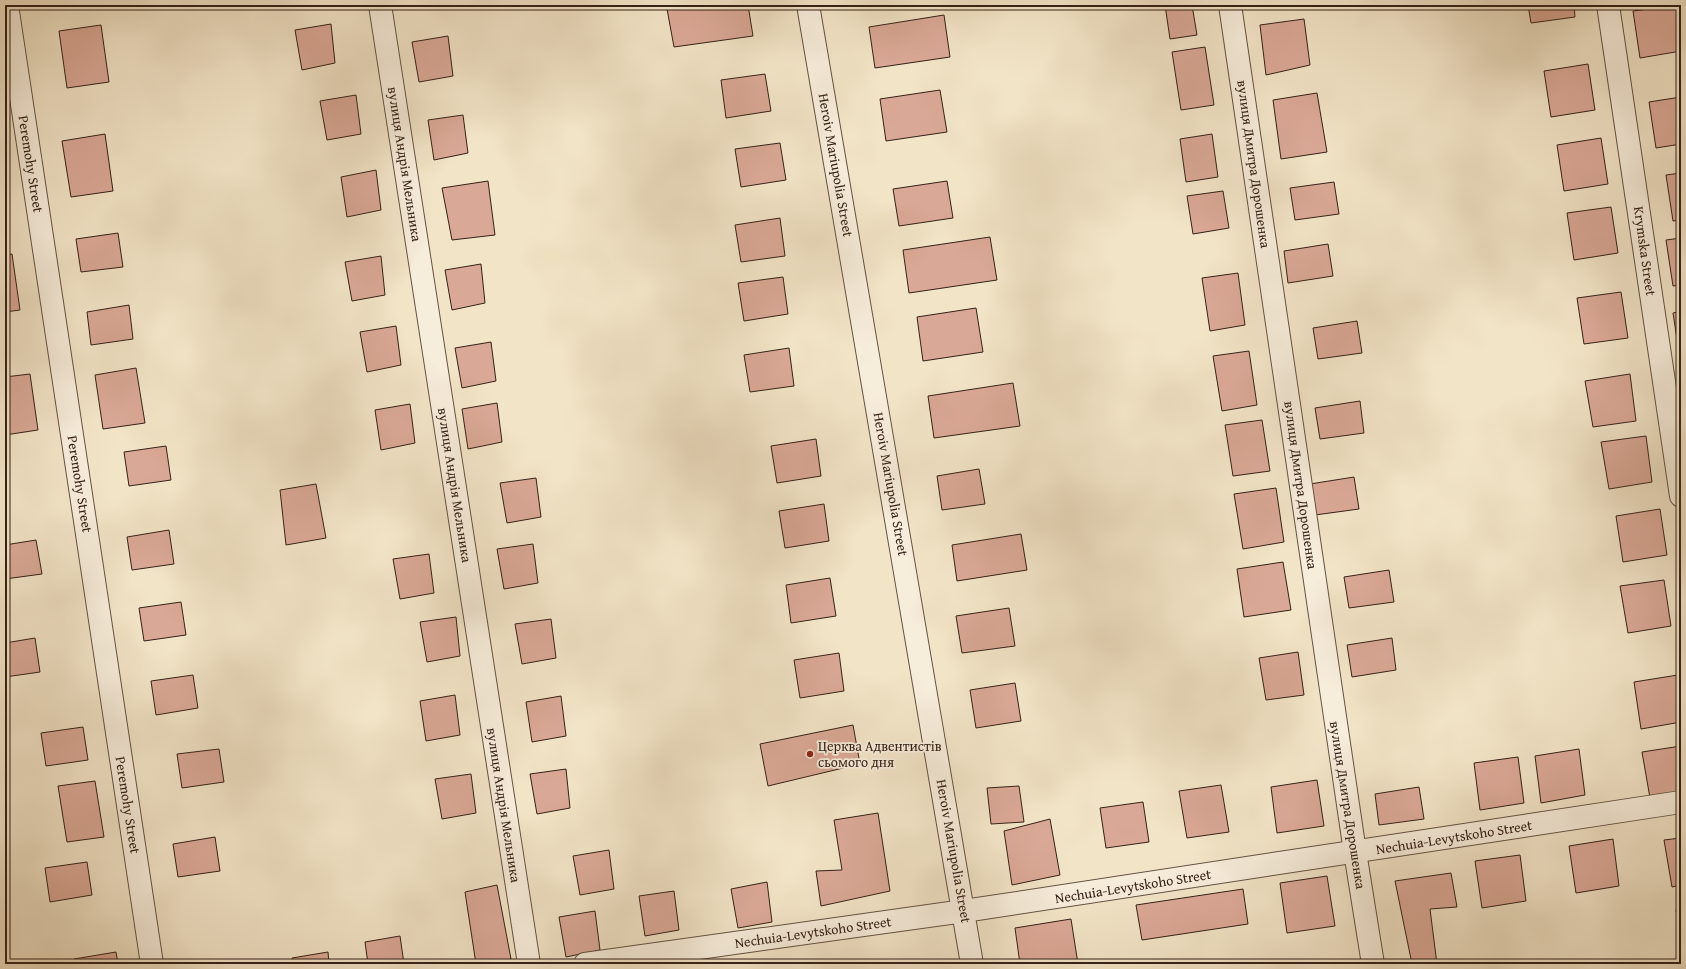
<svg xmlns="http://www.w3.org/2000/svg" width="1686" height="969" font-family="'Gentium Book Plus',serif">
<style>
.building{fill:#daa896;stroke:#352118}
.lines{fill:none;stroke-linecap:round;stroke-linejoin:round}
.street-casing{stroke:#645244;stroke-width:24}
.street{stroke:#f7eddb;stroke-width:22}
.poi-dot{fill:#8f2418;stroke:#f7eddb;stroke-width:1.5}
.labels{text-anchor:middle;stroke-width:3.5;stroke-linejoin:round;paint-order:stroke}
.street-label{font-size:14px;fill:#352118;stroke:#f7eddb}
.poi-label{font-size:14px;fill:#352118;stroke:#f7eddb;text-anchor:start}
</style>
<rect width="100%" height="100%" fill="#f2e4c7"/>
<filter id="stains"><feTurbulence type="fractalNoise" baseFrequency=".005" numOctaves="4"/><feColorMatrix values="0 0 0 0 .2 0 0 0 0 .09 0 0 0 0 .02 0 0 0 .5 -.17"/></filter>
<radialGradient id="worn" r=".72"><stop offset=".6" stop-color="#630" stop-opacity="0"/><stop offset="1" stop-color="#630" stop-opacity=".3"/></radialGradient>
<g class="building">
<path d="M 696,5 L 748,5 L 753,36 L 674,47 L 667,9 Z"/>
<path d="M 1165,5 L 1192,5 L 1197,35 L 1170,39 Z"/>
<path d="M 1528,5 L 1574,5 L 1575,17 L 1531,23 Z"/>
<path d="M 1678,5 L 1681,29 L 1681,51 L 1640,58 L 1633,11 Z"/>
<path d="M 944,15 L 950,57 L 875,68 L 869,27 Z"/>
<path d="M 1304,19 L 1310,65 L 1266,75 L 1260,25 Z"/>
<path d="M 331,24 L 335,63 L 302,70 L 295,30 Z"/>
<path d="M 101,25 L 109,82 L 67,88 L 59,31 Z"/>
<path d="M 448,36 L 453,76 L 419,82 L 412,42 Z"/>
<path d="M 1205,47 L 1214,105 L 1181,110 L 1172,52 Z"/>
<path d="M 1588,64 L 1595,110 L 1551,117 L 1544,71 Z"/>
<path d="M 765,74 L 771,111 L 726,118 L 721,80 Z"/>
<path d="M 940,90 L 947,132 L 886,141 L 880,99 Z"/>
<path d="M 1317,93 L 1327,152 L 1281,159 L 1273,100 Z"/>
<path d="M 356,95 L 361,134 L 327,140 L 320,101 Z"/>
<path d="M 1681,97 L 1681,144 L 1656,148 L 1649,102 Z"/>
<path d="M 463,115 L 468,153 L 434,160 L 428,120 Z"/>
<path d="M 105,134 L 113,191 L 71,197 L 62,141 Z"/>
<path d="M 1212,134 L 1218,177 L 1186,182 L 1180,139 Z"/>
<path d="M 1601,138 L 1608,184 L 1564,191 L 1557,145 Z"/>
<path d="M 780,143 L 786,180 L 741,187 L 735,149 Z"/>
<path d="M 376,170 L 381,210 L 347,217 L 341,177 Z"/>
<path d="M 1681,173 L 1681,220 L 1673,221 L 1666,175 Z"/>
<path d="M 488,181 L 495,235 L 452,240 L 442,188 Z"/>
<path d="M 947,181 L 953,218 L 899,226 L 893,189 Z"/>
<path d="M 1334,182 L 1339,214 L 1295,220 L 1290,188 Z"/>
<path d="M 1223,191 L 1229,228 L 1193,234 L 1187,196 Z"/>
<path d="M 1611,207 L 1618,253 L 1574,260 L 1567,213 Z"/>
<path d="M 780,218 L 785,256 L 741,262 L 735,225 Z"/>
<path d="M 118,233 L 123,267 L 81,272 L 76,239 Z"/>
<path d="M 990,237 L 997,280 L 909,293 L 903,250 Z"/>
<path d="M 1681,238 L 1681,285 L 1673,286 L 1666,240 Z"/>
<path d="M 1328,244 L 1333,276 L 1288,283 L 1284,251 Z"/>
<path d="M 12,254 L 20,310 L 5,312 L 5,255 Z"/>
<path d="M 381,256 L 385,295 L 352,301 L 345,262 Z"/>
<path d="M 481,264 L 485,303 L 452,310 L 445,270 Z"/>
<path d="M 1238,273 L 1245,325 L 1210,331 L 1202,278 Z"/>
<path d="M 783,277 L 788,314 L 744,321 L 738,283 Z"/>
<path d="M 1621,292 L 1628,338 L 1584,344 L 1577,298 Z"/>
<path d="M 129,305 L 133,339 L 91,345 L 87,312 Z"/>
<path d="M 976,308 L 983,352 L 923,361 L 917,317 Z"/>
<path d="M 1681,311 L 1681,359 L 1680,359 L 1673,313 Z"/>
<path d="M 1357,321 L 1362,353 L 1318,359 L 1313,328 Z"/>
<path d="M 396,326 L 401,365 L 367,372 L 360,332 Z"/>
<path d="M 491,342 L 496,381 L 462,388 L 455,348 Z"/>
<path d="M 789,348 L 794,386 L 750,392 L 744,355 Z"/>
<path d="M 1249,351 L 1257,405 L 1222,411 L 1213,356 Z"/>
<path d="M 136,368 L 145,423 L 103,429 L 95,375 Z"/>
<path d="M 30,374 L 38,430 L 5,435 L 5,377 Z"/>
<path d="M 1630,374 L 1636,421 L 1593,427 L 1585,381 Z"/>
<path d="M 1013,383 L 1020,426 L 934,438 L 928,396 Z"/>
<path d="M 1360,401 L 1364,433 L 1320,439 L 1315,408 Z"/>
<path d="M 497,403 L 502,442 L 468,449 L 462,409 Z"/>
<path d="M 410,404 L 415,443 L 381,450 L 375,410 Z"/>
<path d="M 1262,420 L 1270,471 L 1233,476 L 1225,425 Z"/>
<path d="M 1646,436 L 1652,482 L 1609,489 L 1601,442 Z"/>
<path d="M 816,439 L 821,476 L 777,483 L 771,446 Z"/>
<path d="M 166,446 L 171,480 L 129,486 L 124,452 Z"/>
<path d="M 979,469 L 985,504 L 942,510 L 937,476 Z"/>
<path d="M 1354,477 L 1359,509 L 1315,515 L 1310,484 Z"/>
<path d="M 536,478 L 541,517 L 507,523 L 500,483 Z"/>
<path d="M 316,484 L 326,538 L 286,545 L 280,490 Z"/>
<path d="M 1276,488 L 1284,542 L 1243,549 L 1234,494 Z"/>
<path d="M 824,504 L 829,541 L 785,548 L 779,511 Z"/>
<path d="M 1660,509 L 1667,555 L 1623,562 L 1616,516 Z"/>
<path d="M 169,530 L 174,564 L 132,570 L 127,537 Z"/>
<path d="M 1021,534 L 1027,570 L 957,581 L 952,545 Z"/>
<path d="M 36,540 L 42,574 L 5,579 L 5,545 Z"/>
<path d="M 533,544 L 538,583 L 504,589 L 497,549 Z"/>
<path d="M 429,554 L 434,593 L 400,599 L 393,559 Z"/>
<path d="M 1283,562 L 1291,610 L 1244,617 L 1237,569 Z"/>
<path d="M 1389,570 L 1394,602 L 1349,608 L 1344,577 Z"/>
<path d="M 830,578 L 836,616 L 791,623 L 786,585 Z"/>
<path d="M 1664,580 L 1671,626 L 1628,633 L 1620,586 Z"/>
<path d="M 181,602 L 186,635 L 144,641 L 139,608 Z"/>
<path d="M 1009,608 L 1015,646 L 962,653 L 956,616 Z"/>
<path d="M 456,617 L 460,656 L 427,662 L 420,622 Z"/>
<path d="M 551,619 L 556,658 L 522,664 L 515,624 Z"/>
<path d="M 35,638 L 40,672 L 5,677 L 5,643 Z"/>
<path d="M 1392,638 L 1396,670 L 1352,677 L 1347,645 Z"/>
<path d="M 1298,652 L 1304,695 L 1266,700 L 1259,658 Z"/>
<path d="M 839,653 L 844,691 L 800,698 L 794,660 Z"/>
<path d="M 193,675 L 198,708 L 156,715 L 151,681 Z"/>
<path d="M 1678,675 L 1681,696 L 1681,722 L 1641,729 L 1634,682 Z"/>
<path d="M 1015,683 L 1021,721 L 976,728 L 970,690 Z"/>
<path d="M 455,695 L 460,735 L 426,741 L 420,701 Z"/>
<path d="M 561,696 L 566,736 L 532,742 L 526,702 Z"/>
<path d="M 853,725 L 860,764 L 768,786 L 760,744 Z"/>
<path d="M 83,727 L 88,760 L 46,766 L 41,733 Z"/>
<path d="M 1681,746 L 1681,794 L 1650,798 L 1642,752 Z"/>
<path d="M 219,749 L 224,782 L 182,788 L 177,754 Z"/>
<path d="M 1579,749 L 1585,795 L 1541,803 L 1535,756 Z"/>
<path d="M 1518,757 L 1524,803 L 1480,810 L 1474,763 Z"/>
<path d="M 566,769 L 570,808 L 537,814 L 530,774 Z"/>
<path d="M 471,774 L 476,813 L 442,819 L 435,779 Z"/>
<path d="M 1317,780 L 1324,826 L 1277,833 L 1271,787 Z"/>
<path d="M 95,781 L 104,837 L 67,842 L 58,786 Z"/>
<path d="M 1221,785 L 1229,832 L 1187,838 L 1179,791 Z"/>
<path d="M 1019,786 L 1024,822 L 991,824 L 987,788 Z"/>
<path d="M 1419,787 L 1424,819 L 1379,825 L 1375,794 Z"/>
<path d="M 1143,802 L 1149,842 L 1106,848 L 1100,808 Z"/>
<path d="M 878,813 L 890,891 L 821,906 L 816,871 L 842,870 L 834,820 Z"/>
<path d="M 1050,819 L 1060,875 L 1012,885 L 1004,831 Z"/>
<path d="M 215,837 L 220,871 L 178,877 L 173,844 Z"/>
<path d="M 1681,838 L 1681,885 L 1672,887 L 1664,840 Z"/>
<path d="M 1613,839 L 1619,886 L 1576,893 L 1569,846 Z"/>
<path d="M 609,850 L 614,889 L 580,895 L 573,856 Z"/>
<path d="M 1520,855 L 1526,901 L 1482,908 L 1475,861 Z"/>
<path d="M 87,862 L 92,895 L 50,902 L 45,868 Z"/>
<path d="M 1451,873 L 1457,907 L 1430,909 L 1437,964 L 1412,964 L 1395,881 Z"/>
<path d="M 1327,876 L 1335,926 L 1287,933 L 1280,883 Z"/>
<path d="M 767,882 L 772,922 L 738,928 L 731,889 Z"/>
<path d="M 497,885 L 511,959 L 488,964 L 476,964 L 465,892 Z"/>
<path d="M 1243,889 L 1248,924 L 1142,940 L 1136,905 Z"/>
<path d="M 674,891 L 679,930 L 645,936 L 639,896 Z"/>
<path d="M 1681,909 L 1681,942 L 1676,910 Z"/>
<path d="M 595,911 L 600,950 L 566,957 L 559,917 Z"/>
<path d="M 1071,919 L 1078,964 L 1020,964 L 1015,928 Z"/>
<path d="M 400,936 L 404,964 L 368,964 L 365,942 Z"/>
<path d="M 116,952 L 118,964 L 75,964 L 74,959 Z"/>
<path d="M 328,952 L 329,964 L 293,964 L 292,958 Z"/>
<path d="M 877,961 L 877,964 L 857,964 Z"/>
</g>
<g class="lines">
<defs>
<g id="street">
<path d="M 7,5 L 152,964"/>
<path d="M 380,5 L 529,964"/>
<path d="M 808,5 L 972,964"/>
<path d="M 1230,5 L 1355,852 L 1373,964"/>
<path d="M 1608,5 L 1681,496"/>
<path d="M 585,964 L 964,911 L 1681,802"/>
</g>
</defs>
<use href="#street" class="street-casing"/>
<use href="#street" class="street"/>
</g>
<circle class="poi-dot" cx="810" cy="754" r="4"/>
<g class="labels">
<g class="street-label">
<text transform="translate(31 164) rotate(81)" y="5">Peremohy Street</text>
<text transform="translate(405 164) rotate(81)" y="5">вулиця Андрія Мельника</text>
<text transform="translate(1254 164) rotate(82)" y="5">вулиця Дмитра Дорошенка</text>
<text transform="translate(836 165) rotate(80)" y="5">Heroiv Mariupolia Street</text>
<text transform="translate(1645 251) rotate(82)" y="5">Krymska Street</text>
<text transform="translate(80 484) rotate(81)" y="5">Peremohy Street</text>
<text transform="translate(891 484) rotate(80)" y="5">Heroiv Mariupolia Street</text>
<text transform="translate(455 485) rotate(81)" y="5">вулиця Андрія Мельника</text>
<text transform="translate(1301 485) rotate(82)" y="5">вулиця Дмитра Дорошенка</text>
<text transform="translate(128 805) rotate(81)" y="5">Peremohy Street</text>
<text transform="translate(504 805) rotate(81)" y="5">вулиця Андрія Мельника</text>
<text transform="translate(1348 805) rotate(81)" y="5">вулиця Дмитра Дорошенка</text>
<text transform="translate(1454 837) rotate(-9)" y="5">Nechuia-Levytskoho Street</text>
<text transform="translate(954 851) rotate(80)" y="5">Heroiv Mariupolia Street</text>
<text transform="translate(1133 886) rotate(-9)" y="5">Nechuia-Levytskoho Street</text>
<text transform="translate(813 932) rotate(-8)" y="5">Nechuia-Levytskoho Street</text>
</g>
<g class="poi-label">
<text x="818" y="751">Церква Адвентистів<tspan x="818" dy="16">сьомого дня</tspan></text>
</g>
</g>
<rect width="1686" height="969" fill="none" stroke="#f2e4c7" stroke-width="20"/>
<rect x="6" y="6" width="1674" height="957" fill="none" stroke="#352118" stroke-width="2"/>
<rect x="10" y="10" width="1666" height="949" fill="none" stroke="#352118"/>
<rect width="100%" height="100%" filter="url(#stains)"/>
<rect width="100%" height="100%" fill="url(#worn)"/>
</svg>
